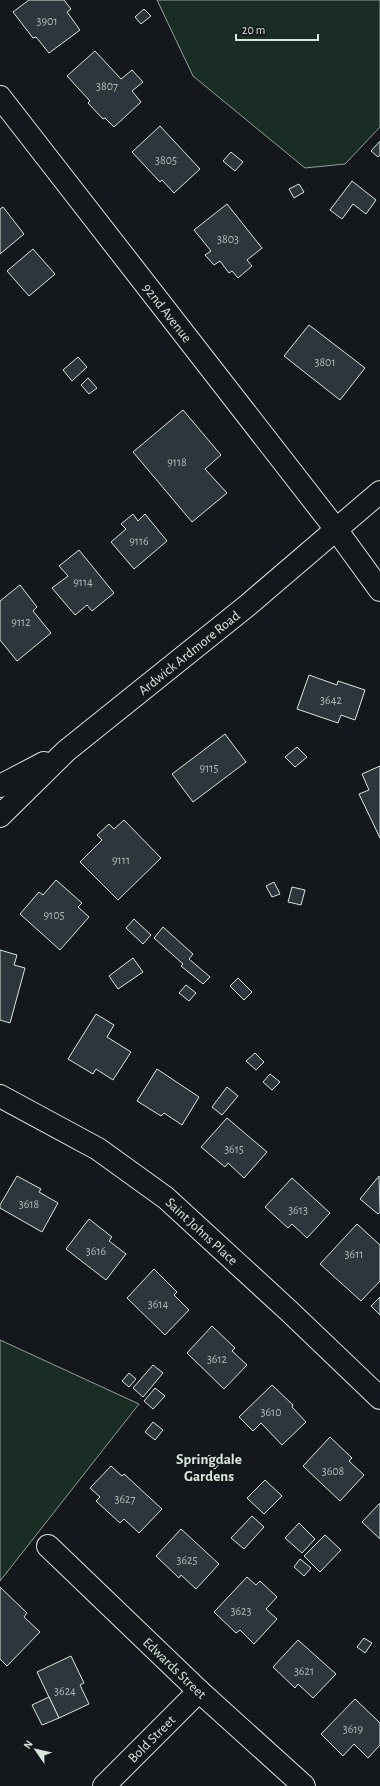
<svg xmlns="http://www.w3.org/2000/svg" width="380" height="1786" font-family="'Alegreya Sans',sans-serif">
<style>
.green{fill:#1a2d24;stroke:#939e99}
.building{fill:#2c363c;stroke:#d8e6dc}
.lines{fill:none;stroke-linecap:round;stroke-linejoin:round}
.minor-casing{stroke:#d8e6dc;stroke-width:24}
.tertiary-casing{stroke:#d8e6dc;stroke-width:24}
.minor{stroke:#14181c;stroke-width:22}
.tertiary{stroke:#14181c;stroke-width:22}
.labels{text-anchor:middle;stroke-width:3;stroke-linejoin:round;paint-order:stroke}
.number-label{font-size:12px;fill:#adbab4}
.street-label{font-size:14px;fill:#d8e6dc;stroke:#14181c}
.neighbourhood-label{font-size:15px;font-weight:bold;fill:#d8e6dc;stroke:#14181c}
</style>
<rect width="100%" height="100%" fill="#14181c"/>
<g class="green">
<path d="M 157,0 L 380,0 L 380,127 L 345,164 L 305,168 L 193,76 Z"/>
<path d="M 0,1340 L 139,1404 L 0,1581 Z"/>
</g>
<g class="building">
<path d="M 29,0 L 64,0 L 71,9 L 67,12 L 80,30 L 49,53 L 36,37 L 33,38 L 13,12 Z"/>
<path d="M 144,9 L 151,16 L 141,24 L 135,17 Z"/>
<path d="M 95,51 L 121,79 L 132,70 L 143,82 L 132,91 L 141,102 L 114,127 L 105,118 L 103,119 L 88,103 L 90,101 L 67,76 Z"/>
<path d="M 160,126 L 200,169 L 174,193 L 162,180 L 160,182 L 132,152 Z"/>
<path d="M 380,141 L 380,155 L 378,157 L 371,151 Z"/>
<path d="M 231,152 L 243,162 L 235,171 L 223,161 Z"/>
<path d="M 352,181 L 376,200 L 366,214 L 353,204 L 342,219 L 330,210 Z"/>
<path d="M 299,184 L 304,192 L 294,198 L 289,189 Z"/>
<path d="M 227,204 L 262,248 L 247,260 L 252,266 L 238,278 L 232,271 L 229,273 L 220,261 L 214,265 L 205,255 L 211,251 L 194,230 Z"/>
<path d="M 3,207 L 24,234 L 0,254 L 0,209 Z"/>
<path d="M 33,249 L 55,274 L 29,296 L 7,271 Z"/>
<path d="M 309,325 L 365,368 L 340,400 L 284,356 Z"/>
<path d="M 78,357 L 87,367 L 72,381 L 63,370 Z"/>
<path d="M 88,378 L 97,388 L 89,394 L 81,385 Z"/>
<path d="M 183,410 L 221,455 L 205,469 L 227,493 L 192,522 L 133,452 Z"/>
<path d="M 133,514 L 138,521 L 145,514 L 167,541 L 134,569 L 111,542 L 126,529 L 121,524 Z"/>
<path d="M 79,550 L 114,593 L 92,611 L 87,605 L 75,615 L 52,588 L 68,576 L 59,566 Z"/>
<path d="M 20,585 L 37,607 L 33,611 L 51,633 L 17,661 L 0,640 L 0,601 Z"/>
<path d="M 309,675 L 337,685 L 338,681 L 365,690 L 355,720 L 341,715 L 338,723 L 297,709 Z"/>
<path d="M 225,734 L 246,762 L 193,802 L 172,774 Z"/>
<path d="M 297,747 L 307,757 L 295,767 L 285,757 Z"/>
<path d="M 380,766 L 380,838 L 359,794 L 369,790 L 362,774 Z"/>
<path d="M 124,820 L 161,858 L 118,900 L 80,862 L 102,840 L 97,835 L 109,824 L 114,829 Z"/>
<path d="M 56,880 L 82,903 L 78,907 L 89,917 L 60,950 L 20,914 L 39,892 L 43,895 Z"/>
<path d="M 274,882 L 280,894 L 272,897 L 266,886 Z"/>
<path d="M 292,887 L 305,890 L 301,905 L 288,902 Z"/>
<path d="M 134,919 L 151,935 L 143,944 L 126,928 Z"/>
<path d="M 163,927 L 193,954 L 189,959 L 210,977 L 203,984 L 181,966 L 183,964 L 154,938 Z"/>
<path d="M 0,950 L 17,955 L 14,965 L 25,968 L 10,1023 L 0,1020 Z"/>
<path d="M 133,958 L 143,972 L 118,989 L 109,976 Z"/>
<path d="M 238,978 L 252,992 L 244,1000 L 230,986 Z"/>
<path d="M 186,985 L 196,993 L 189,1001 L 179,993 Z"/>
<path d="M 96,1014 L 114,1025 L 107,1037 L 131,1052 L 113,1080 L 96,1069 L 93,1074 L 68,1059 Z"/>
<path d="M 255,1053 L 264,1062 L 256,1070 L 246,1061 Z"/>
<path d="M 157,1069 L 199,1097 L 182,1125 L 164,1113 L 161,1116 L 137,1101 Z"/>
<path d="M 270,1074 L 280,1082 L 272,1090 L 263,1082 Z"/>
<path d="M 227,1087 L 238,1096 L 222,1115 L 212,1107 Z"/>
<path d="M 227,1118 L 267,1152 L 244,1178 L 228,1163 L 225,1167 L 201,1147 Z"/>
<path d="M 17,1176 L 41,1189 L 39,1192 L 58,1203 L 42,1232 L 0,1208 L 0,1205 Z"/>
<path d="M 379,1176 L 380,1212 L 378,1214 L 360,1199 Z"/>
<path d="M 292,1178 L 330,1213 L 307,1238 L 292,1224 L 288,1228 L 265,1207 Z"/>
<path d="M 89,1219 L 112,1237 L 109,1241 L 126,1254 L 106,1280 L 66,1249 Z"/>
<path d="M 357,1224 L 380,1245 L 380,1281 L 361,1301 L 320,1264 Z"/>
<path d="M 154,1269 L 177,1292 L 174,1295 L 189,1310 L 165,1335 L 127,1298 Z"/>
<path d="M 380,1297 L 380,1315 L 371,1306 Z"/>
<path d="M 212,1326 L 235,1348 L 232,1351 L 247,1365 L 224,1389 L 187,1353 Z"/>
<path d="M 153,1365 L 163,1373 L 143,1397 L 133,1388 Z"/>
<path d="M 129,1373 L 136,1379 L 129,1387 L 122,1381 Z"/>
<path d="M 272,1385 L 293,1405 L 292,1407 L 306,1422 L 282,1445 L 261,1423 L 253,1431 L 239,1417 Z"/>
<path d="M 155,1388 L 165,1396 L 153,1409 L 144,1401 Z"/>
<path d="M 153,1422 L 163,1430 L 155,1440 L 145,1432 Z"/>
<path d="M 330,1437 L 352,1458 L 349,1461 L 364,1475 L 340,1501 L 303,1466 Z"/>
<path d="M 209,1455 L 220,1463 L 215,1469 L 204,1462 Z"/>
<path d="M 111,1466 L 122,1476 L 124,1474 L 162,1509 L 139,1533 L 124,1519 L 120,1523 L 96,1501 L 100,1497 L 90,1488 Z"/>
<path d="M 265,1480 L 282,1496 L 264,1514 L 247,1498 Z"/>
<path d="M 380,1503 L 380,1539 L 362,1522 Z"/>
<path d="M 252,1516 L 264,1527 L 244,1549 L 231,1538 Z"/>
<path d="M 299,1523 L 315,1539 L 302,1553 L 285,1538 Z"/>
<path d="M 181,1529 L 219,1564 L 196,1589 L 181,1575 L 179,1578 L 156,1556 Z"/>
<path d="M 325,1535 L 341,1550 L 320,1572 L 304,1556 Z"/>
<path d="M 300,1559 L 311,1568 L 304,1576 L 294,1567 Z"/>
<path d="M 247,1577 L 256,1585 L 260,1581 L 277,1597 L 266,1609 L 277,1619 L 254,1644 L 240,1630 L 236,1633 L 214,1612 Z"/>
<path d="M 0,1587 L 27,1613 L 24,1617 L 40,1632 L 7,1666 L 0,1659 Z"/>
<path d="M 364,1638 L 372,1643 L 365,1653 L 357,1647 Z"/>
<path d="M 298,1640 L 336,1674 L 313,1698 L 298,1684 L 295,1688 L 273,1667 Z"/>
<path d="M 71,1656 L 84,1683 L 80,1685 L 89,1704 L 59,1718 L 37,1672 Z"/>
<path d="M 49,1697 L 59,1718 L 42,1725 L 32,1705 Z"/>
<path d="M 355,1699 L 380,1723 L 380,1745 L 368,1758 L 354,1744 L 343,1756 L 321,1734 Z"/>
</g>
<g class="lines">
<defs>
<g id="minor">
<path id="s1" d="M 0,97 L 335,528 L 380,590"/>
<path id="s2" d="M 0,1096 L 98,1149 L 166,1198 L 289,1311 L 380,1398"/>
<path id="s3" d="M 48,1546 L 199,1691 L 304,1786"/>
<path id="s4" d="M 104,1786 L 199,1691"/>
</g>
<g id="tertiary">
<path d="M 0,786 L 44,763"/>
<path id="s5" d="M 0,816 L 66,751 L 248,605 L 380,492"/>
</g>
</defs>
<use href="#minor" class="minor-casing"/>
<use href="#tertiary" class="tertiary-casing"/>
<use href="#minor" class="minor"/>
<use href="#tertiary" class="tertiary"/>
</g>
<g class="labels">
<g class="number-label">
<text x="47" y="25">3901</text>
<text x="107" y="90">3807</text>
<text x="166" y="164">3805</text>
<text x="228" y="243">3803</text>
<text x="325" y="366">3801</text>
<text x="177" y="466">9118</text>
<text x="139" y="545">9116</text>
<text x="83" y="586">9114</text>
<text x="21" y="626">9112</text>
<text x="331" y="704">3642</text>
<text x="209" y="772">9115</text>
<text x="121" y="864">9111</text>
<text x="54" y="919">9105</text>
<text x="234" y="1153">3615</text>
<text x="29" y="1208">3618</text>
<text x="298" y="1214">3613</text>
<text x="96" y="1255">3616</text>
<text x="354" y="1258">3611</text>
<text x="158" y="1308">3614</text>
<text x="217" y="1363">3612</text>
<text x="271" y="1416">3610</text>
<text x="333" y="1475">3608</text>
<text x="125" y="1503">3627</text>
<text x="187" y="1564">3625</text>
<text x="241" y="1615">3623</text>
<text x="304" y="1675">3621</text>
<text x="65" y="1695">3624</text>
<text x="353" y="1733">3619</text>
</g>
<g class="street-label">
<text dy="5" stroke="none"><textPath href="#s1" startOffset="273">92nd Avenue</textPath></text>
<text dy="5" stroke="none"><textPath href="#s5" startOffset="250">Ardwick Ardmore Road</textPath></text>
<text dy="5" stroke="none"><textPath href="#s2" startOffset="244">Saint Johns Place</textPath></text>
<text dy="5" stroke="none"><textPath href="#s3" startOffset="176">Edwards Street</textPath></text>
<text dy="5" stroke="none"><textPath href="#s4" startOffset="67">Bold Street</textPath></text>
</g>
<g class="neighbourhood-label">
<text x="209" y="1464">Springdale<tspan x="209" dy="17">Gardens</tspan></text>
</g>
</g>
<g transform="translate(36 1750) rotate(304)" stroke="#14181c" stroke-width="3" paint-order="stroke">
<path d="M0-3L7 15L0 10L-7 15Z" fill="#d8e6dc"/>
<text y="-6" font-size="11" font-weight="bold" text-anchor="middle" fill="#d8e6dc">N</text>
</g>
<path d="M236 34v6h82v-6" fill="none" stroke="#d8e6dc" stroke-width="2"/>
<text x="242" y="34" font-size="12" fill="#d8e6dc" stroke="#14181c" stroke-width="3" paint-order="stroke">20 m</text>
</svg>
